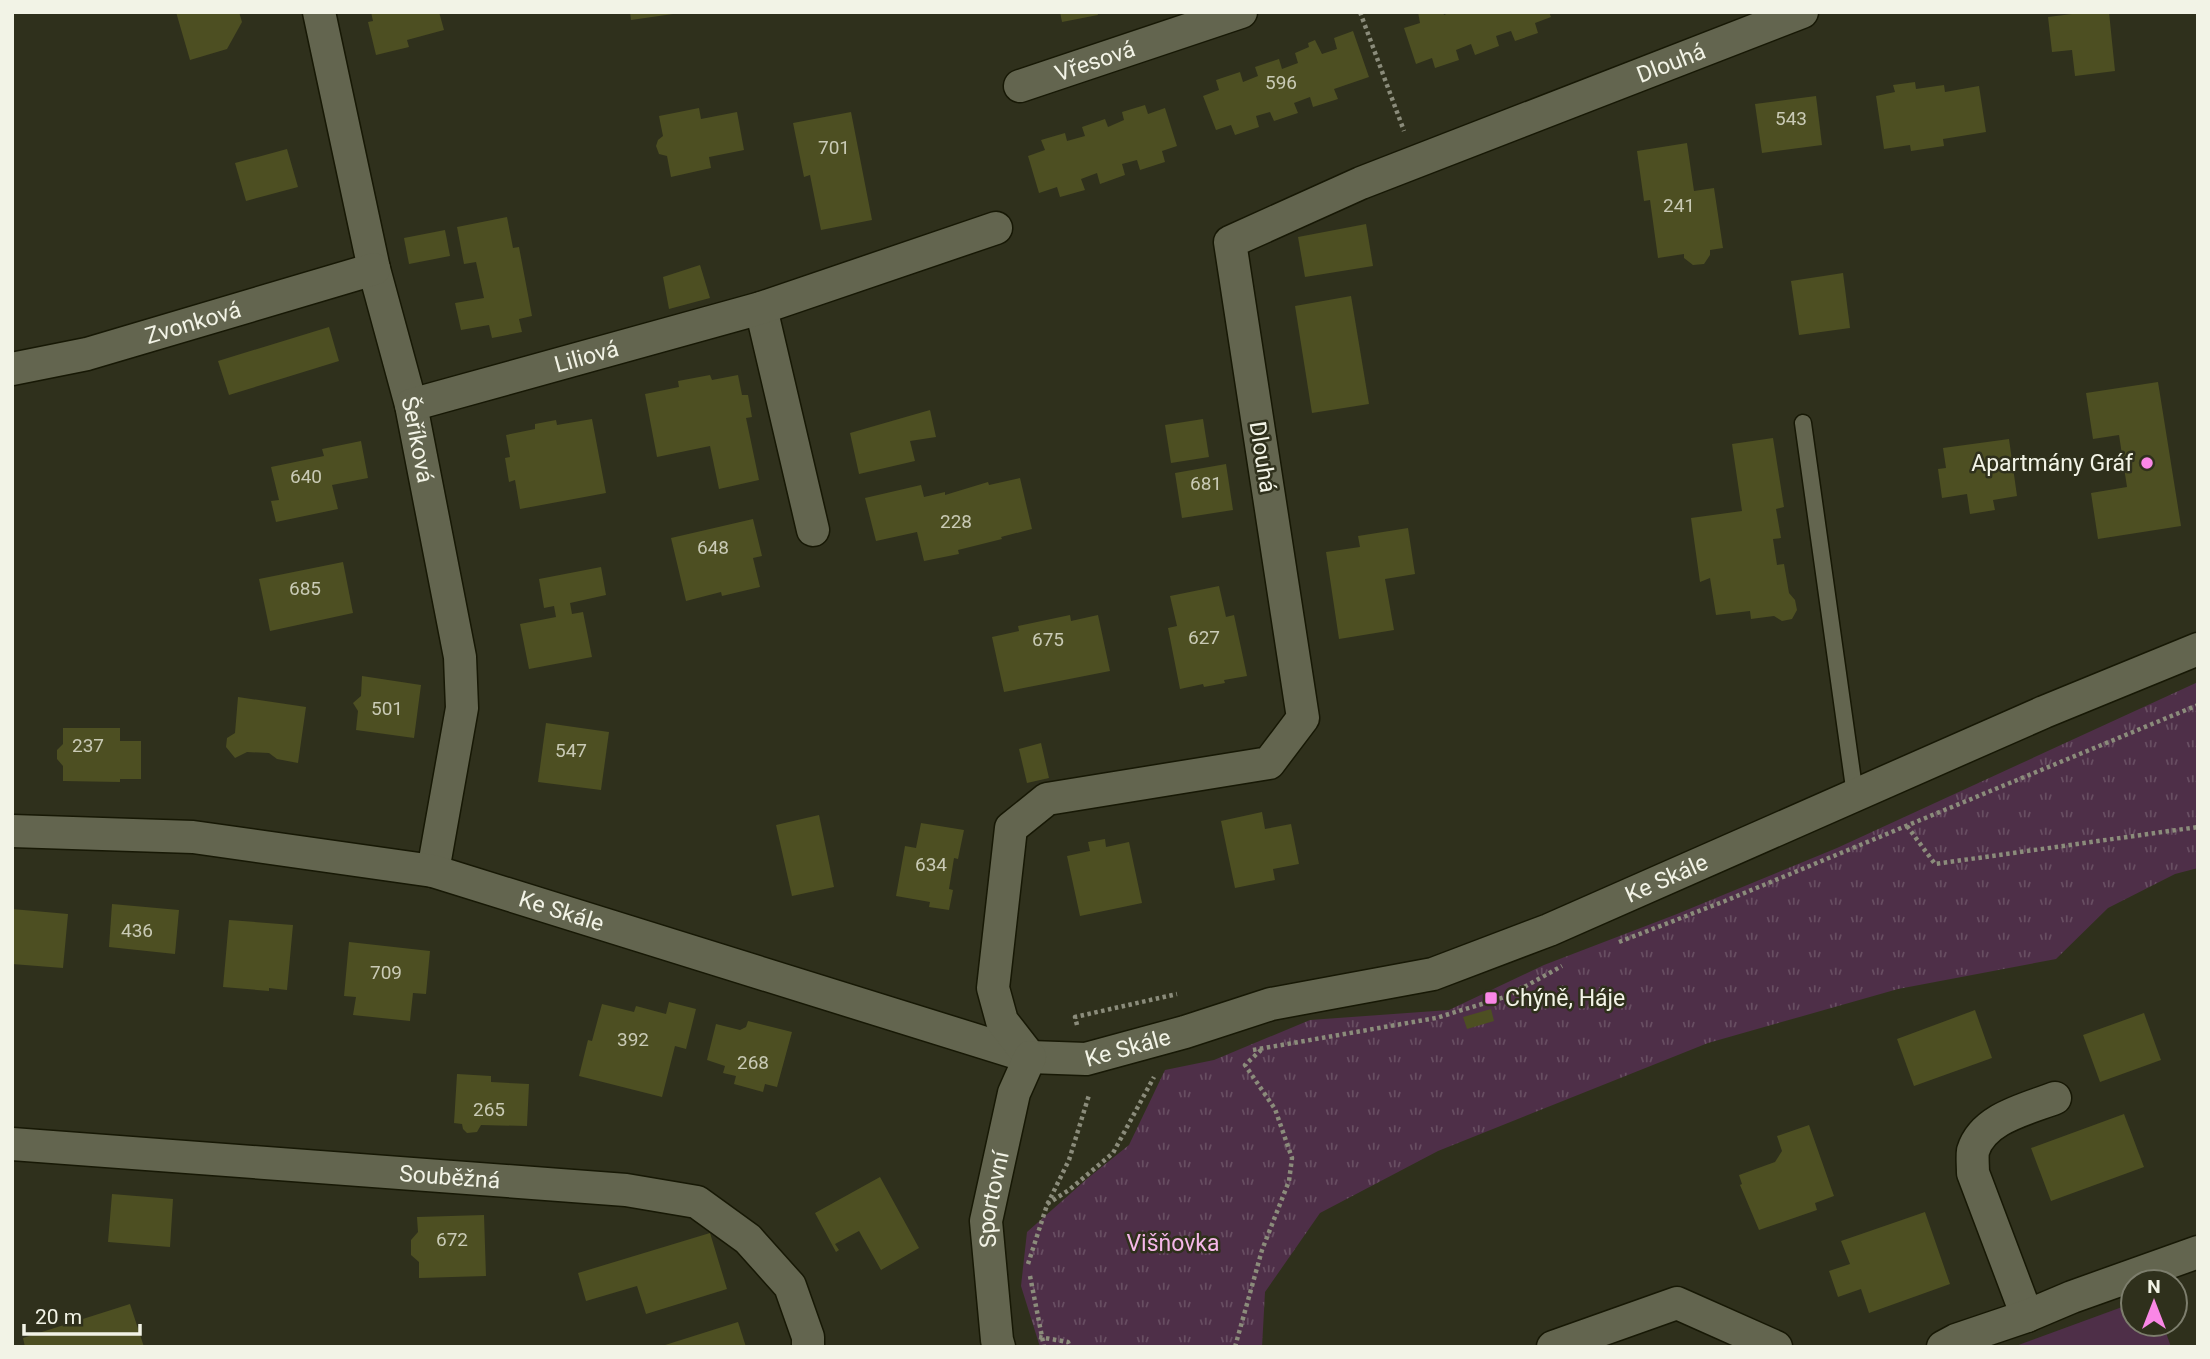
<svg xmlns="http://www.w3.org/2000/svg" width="2210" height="1359" font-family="Roboto,sans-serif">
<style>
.grass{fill:#4e2f48}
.park{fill:url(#park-tufts)}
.building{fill:#4d4f22}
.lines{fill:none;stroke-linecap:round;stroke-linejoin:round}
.service-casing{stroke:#171805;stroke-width:19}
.minor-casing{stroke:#171805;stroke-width:35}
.path{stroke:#8b8c7b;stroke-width:4.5;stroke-dasharray:3.5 3.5;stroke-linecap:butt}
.service{stroke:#63654f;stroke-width:16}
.minor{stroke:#63654f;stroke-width:32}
.poi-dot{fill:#fa87e6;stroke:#2f301c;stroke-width:2.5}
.labels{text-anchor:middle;stroke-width:5;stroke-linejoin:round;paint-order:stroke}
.number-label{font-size:19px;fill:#c9cab5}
.street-label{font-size:23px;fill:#f2f3e6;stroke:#2f301c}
.poi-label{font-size:23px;fill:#f2f3e6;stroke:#2f301c;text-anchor:end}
.park-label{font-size:23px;fill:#f5b7e8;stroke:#2f301c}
</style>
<defs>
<pattern id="park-tufts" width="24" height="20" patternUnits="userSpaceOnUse" patternTransform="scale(1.75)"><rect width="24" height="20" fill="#4e2f48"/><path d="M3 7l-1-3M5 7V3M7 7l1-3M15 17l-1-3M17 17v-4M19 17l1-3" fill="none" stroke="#684e62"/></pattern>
</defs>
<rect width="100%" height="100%" fill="#2f301c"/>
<path class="grass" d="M 2133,1303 L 2133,1324 L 2163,1324 L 2171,1347 L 2013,1347 Z"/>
<path class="park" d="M 2198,682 L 2198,868 L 2175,874 L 2108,908 L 2056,959 L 1898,989 L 1708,1043 L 1438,1151 L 1320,1213 L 1265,1292 L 1262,1347 L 1040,1347 L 1021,1286 L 1027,1232 L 1088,1178 L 1129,1145 L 1165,1070 L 1214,1060 L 1310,1020 L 1449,1010 L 1544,965 L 1677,914 L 1837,848 Z"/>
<g class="building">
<path d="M 176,12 L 239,12 L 242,22 L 227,49 L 190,60 Z"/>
<path d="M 371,12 L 439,12 L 444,30 L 407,40 L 409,47 L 376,55 L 368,22 L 373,21 Z"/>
<path d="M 630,12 L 673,12 L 673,14 L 631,20 Z"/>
<path d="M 1060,12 L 1097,12 L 1098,15 L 1062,22 Z"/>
<path d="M 1418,12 L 1443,12 L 1444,15 L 1451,12 L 1549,12 L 1551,17 L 1535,23 L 1538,33 L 1515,41 L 1511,31 L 1496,36 L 1499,46 L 1475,55 L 1471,44 L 1456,50 L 1459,60 L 1435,68 L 1432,58 L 1416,64 L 1404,28 L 1420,23 Z"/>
<path d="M 2088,12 L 2109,12 L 2115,71 L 2075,76 L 2072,50 L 2052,52 L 2048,17 Z"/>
<path d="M 1353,31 L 1369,77 L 1334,89 L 1338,99 L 1313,107 L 1310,97 L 1294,103 L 1298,113 L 1274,121 L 1270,112 L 1256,116 L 1259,127 L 1235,135 L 1231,125 L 1216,130 L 1203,96 L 1219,90 L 1216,80 L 1240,72 L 1243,82 L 1258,76 L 1255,67 L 1279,59 L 1282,69 L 1298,63 L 1295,53 L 1309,47 L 1308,43 L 1315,40 L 1322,54 L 1337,49 L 1334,38 Z"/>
<path d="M 1915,82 L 1916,89 L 1944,85 L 1945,92 L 1979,86 L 1986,132 L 1943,139 L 1944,146 L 1911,151 L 1910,145 L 1884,149 L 1876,96 L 1895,92 L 1893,85 Z"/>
<path d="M 1816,96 L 1822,145 L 1762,153 L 1755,104 Z"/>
<path d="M 1145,105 L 1148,114 L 1165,108 L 1177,146 L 1162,151 L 1165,162 L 1140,170 L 1137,160 L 1122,164 L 1125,175 L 1100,184 L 1097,173 L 1081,179 L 1085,190 L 1060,197 L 1057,187 L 1039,193 L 1028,156 L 1045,150 L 1041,140 L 1065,133 L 1067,141 L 1085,136 L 1082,127 L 1105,119 L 1108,127 L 1124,120 L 1122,112 Z"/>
<path d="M 699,108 L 701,119 L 737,112 L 744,150 L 709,157 L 711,168 L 671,177 L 667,156 L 659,154 L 656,146 L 658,140 L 663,136 L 659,116 Z"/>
<path d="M 851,112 L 872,220 L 821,230 L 810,175 L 804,177 L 793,123 Z"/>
<path d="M 1687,143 L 1694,191 L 1714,188 L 1723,248 L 1710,250 L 1710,255 L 1704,264 L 1693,265 L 1684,258 L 1684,254 L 1658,258 L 1650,200 L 1644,201 L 1637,151 Z"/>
<path d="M 287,149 L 298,187 L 246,201 L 235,163 Z"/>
<path d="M 507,217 L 513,248 L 519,247 L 532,316 L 519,319 L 522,332 L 492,338 L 489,325 L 461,330 L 455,303 L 484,298 L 476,262 L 464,264 L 457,227 Z"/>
<path d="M 1366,224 L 1373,266 L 1305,277 L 1298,237 Z"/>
<path d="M 445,230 L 450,256 L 409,264 L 404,238 Z"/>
<path d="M 700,265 L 710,298 L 669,309 L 663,277 Z"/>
<path d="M 1843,273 L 1850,328 L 1799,335 L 1791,281 Z"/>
<path d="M 1351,296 L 1369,404 L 1312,413 L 1295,306 Z"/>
<path d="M 329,327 L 339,361 L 229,395 L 218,361 Z"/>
<path d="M 710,375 L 712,380 L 738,375 L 742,395 L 748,395 L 752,417 L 746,418 L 759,480 L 719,489 L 710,446 L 657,457 L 645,394 L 679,387 L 678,381 Z"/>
<path d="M 2158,382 L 2181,526 L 2098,539 L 2091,493 L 2127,487 L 2119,435 L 2093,439 L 2086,393 Z"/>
<path d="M 930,410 L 936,437 L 910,441 L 915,461 L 859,474 L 850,433 Z"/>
<path d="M 592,419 L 606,493 L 520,509 L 515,480 L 509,482 L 505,458 L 510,457 L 506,435 L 535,429 L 535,424 L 556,420 L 557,425 Z"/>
<path d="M 1203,419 L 1209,457 L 1171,463 L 1165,425 Z"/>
<path d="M 1773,438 L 1784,507 L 1776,509 L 1781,538 L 1773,539 L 1777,565 L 1784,564 L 1789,593 L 1795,600 L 1797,610 L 1792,619 L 1782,621 L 1774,616 L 1751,619 L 1750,611 L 1716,615 L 1710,578 L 1700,582 L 1691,518 L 1742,511 L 1732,444 Z"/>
<path d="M 2009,439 L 2017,496 L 1993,500 L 1995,510 L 1970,514 L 1967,494 L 1942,498 L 1938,469 L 1946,468 L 1943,448 Z"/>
<path d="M 361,441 L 368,478 L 332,485 L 338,509 L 276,522 L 271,501 L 279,500 L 271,467 L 324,456 L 322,449 Z"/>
<path d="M 1226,464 L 1233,510 L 1182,518 L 1175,473 Z"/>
<path d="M 1020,478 L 1032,529 L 1001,537 L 1002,539 L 958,550 L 959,554 L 924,561 L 917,532 L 876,541 L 865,498 L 921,485 L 924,497 L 945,492 L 945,495 L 988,482 L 989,485 Z"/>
<path d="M 753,519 L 762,556 L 753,558 L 760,587 L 722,596 L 721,592 L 686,601 L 671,538 Z"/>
<path d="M 1408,528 L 1415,574 L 1385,579 L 1394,630 L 1339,639 L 1326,552 L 1360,547 L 1358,536 Z"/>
<path d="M 343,562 L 353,613 L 270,631 L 259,579 Z"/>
<path d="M 601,567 L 606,595 L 570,603 L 572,614 L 583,612 L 592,657 L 529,669 L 520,624 L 556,617 L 554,606 L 544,608 L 539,579 Z"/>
<path d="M 1219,586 L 1226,617 L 1234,615 L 1247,676 L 1224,680 L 1225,683 L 1204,687 L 1203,684 L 1180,689 L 1168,628 L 1177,626 L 1170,596 Z"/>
<path d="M 1070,615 L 1071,621 L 1098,615 L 1110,671 L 1004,692 L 992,637 L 1019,631 L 1018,626 Z"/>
<path d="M 362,676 L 421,685 L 414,738 L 356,730 L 358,711 L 353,703 L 361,696 Z"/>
<path d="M 238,697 L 306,707 L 298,763 L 277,759 L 269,753 L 247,752 L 235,758 L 226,747 L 227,738 L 235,733 Z"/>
<path d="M 546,723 L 609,732 L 601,790 L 538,782 Z"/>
<path d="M 63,728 L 120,728 L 120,741 L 141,741 L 141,779 L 120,779 L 120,782 L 63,781 L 63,766 L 57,759 L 57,750 L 63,744 Z"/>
<path d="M 1041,743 L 1049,778 L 1027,783 L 1019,749 Z"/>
<path d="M 1262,812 L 1265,829 L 1291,824 L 1299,864 L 1273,869 L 1275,880 L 1235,888 L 1221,821 Z"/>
<path d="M 819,815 L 834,887 L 792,896 L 776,825 Z"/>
<path d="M 921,823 L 964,830 L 958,859 L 954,858 L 949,889 L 953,890 L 949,910 L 929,907 L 930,902 L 896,896 L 905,846 L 916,848 Z"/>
<path d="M 1105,839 L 1106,847 L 1129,842 L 1142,903 L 1080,916 L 1067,856 L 1090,851 L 1088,842 Z"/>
<path d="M 112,904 L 179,910 L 175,954 L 109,947 Z"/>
<path d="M 12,909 L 68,914 L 63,968 L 12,964 Z"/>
<path d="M 229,920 L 293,925 L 287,990 L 269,988 L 269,991 L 223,987 Z"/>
<path d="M 349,942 L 430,951 L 426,994 L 413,993 L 410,1021 L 353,1015 L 356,997 L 344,996 Z"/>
<path d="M 669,1002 L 696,1009 L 686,1049 L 675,1046 L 662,1097 L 579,1076 L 588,1040 L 592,1041 L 602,1004 L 634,1012 L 636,1006 L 666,1014 Z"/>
<path d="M 1491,1009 L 1494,1021 L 1467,1029 L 1463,1017 Z"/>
<path d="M 1975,1010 L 1992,1058 L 1914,1086 L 1897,1039 Z"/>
<path d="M 2144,1013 L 2161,1060 L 2100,1082 L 2083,1035 Z"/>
<path d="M 748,1021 L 792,1032 L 777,1087 L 765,1084 L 763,1092 L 734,1084 L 736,1076 L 723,1073 L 725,1066 L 707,1060 L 716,1024 L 740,1030 L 746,1027 Z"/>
<path d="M 457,1074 L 491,1076 L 491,1082 L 529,1084 L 527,1126 L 481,1125 L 477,1132 L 467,1133 L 463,1129 L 462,1124 L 454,1123 Z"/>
<path d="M 2124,1114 L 2144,1167 L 2051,1201 L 2031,1148 Z"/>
<path d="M 1809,1125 L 1834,1196 L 1815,1203 L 1817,1210 L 1759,1230 L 1740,1185 L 1742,1184 L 1739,1175 L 1775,1162 L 1782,1151 L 1777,1136 Z"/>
<path d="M 880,1177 L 919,1248 L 881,1270 L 859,1231 L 835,1244 L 839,1250 L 836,1252 L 815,1213 Z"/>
<path d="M 112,1194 L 173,1199 L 170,1247 L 108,1242 Z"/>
<path d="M 1925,1212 L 1950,1284 L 1869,1313 L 1861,1289 L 1838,1297 L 1829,1271 L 1850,1264 L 1841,1241 Z"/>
<path d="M 484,1215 L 486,1276 L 419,1278 L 419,1262 L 411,1255 L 411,1240 L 418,1232 L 417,1217 Z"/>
<path d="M 710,1233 L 727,1289 L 646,1314 L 637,1286 L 586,1301 L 578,1273 Z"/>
<path d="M 130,1304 L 144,1347 L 25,1347 L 23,1338 Z"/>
<path d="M 738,1322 L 746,1347 L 662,1347 L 662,1346 Z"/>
</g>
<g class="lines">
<defs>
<path id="service" d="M 1803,423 L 1855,795"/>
<g id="minor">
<path id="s1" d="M 319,12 L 374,269 L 411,405 L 460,657 L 462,708 L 433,871"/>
<path id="s2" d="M 1020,86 L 1241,12"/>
<path d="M 761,308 L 813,530"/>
<path id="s3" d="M 12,369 L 87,354 L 374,269"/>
<path id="s4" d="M 411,405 L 761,308 L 996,228"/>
<path id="s5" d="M 12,831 L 193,837 L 433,871 L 1030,1057 L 1086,1059 L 1185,1032 L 1271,1004 L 1433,974 L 1549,930 L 2044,712 L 2198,649"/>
<path id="s6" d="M 1030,1057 L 1002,1021 L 993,988 L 1011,828 L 1047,799 L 1269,763 L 1303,718 L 1230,242 L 1361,183 L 1802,12"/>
<path id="s7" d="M 12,1144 L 626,1190 L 697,1202 L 748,1239 L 790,1286 L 808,1337 L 808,1347"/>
<path d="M 2027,1316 L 1973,1173 C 1973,1166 1972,1157 1973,1151 C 1983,1118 2027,1109 2055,1098"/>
<path id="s8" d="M 999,1347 L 997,1340 L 986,1221 L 1014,1093 L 1030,1057"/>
<path d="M 1553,1347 L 1677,1303 L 1776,1347"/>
<path d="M 1943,1347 L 1956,1340 L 2027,1316 L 2072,1297 L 2198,1252"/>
</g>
</defs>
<use href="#service" class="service-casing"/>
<use href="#minor" class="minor-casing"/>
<g class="path">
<path d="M 1360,12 L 1404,131"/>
<path d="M 1907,826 L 1935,864 L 2198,827"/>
<path d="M 1619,942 L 1725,901 L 2198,705"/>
<path d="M 1077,1025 L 1075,1017 L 1177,994"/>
<path d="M 1253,1050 L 1436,1018 L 1508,996 L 1562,966"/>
<path d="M 1047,1204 L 1069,1190 L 1113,1153 L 1154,1077"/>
<path d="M 1028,1264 L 1047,1205 L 1069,1160 L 1089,1095"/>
<path d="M 1030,1276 L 1044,1347"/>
<path d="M 1039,1337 L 1068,1342 L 1070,1347"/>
<path d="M 1235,1347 L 1262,1250 L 1289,1181 L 1292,1158 L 1275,1109 L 1245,1065 L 1261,1050"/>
</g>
<use href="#service" class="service"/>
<use href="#minor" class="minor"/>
</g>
<g class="poi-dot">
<circle cx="2147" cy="463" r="7"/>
<rect x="1484" y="991" width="14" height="14" rx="3.5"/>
</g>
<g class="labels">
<g class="number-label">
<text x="1281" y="89">596</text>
<text x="1791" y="125">543</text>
<text x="834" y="154">701</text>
<text x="1679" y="212">241</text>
<text x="306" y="483">640</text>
<text x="1206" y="490">681</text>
<text x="956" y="528">228</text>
<text x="713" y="554">648</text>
<text x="305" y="595">685</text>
<text x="1204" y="644">627</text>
<text x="1048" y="646">675</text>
<text x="387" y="715">501</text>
<text x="88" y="752">237</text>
<text x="571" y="757">547</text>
<text x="931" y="871">634</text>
<text x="137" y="937">436</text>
<text x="386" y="979">709</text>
<text x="633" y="1046">392</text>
<text x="753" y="1069">268</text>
<text x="489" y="1116">265</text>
<text x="452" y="1246">672</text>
</g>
<g class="street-label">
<text dy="8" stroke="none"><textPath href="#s2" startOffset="79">Vřesová</textPath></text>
<text dy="8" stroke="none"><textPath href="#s6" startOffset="1526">Dlouhá</textPath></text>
<text dy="8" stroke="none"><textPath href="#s3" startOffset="187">Zvonková</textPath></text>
<text dy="8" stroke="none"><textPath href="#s4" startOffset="182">Liliová</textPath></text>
<text dy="8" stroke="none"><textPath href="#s1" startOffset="439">Šeříková</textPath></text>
<text transform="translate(1263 457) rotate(81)" y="8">Dlouhá</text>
<text dy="8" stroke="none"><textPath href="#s5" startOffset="1715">Ke Skále</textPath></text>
<text dy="8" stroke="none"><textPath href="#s5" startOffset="558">Ke Skále</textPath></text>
<text dy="8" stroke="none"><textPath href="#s5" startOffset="1148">Ke Skále</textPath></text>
<text dy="8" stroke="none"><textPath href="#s7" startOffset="439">Souběžná</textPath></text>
<text dy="8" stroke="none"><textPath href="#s8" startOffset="149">Sportovní</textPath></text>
</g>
<g class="poi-label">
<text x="2133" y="471">Apartmány Gráf</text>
<text x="1505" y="1006" text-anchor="start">Chýně, Háje</text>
</g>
<g class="park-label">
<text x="1173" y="1251">Višňovka</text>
</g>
</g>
<rect width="2210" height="1359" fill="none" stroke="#f2f3e6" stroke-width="28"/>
<g transform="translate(2154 1303)"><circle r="33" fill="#2f301c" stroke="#7d7e6d" stroke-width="2"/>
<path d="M0-5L12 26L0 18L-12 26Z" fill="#fa87e6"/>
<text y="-10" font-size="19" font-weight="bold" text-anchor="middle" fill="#f2f3e6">N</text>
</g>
<path d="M24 1324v10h116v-10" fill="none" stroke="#f2f3e6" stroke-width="3.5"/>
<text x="35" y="1324" font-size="21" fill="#f2f3e6" stroke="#2f301c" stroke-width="5" paint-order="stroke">20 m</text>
</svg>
